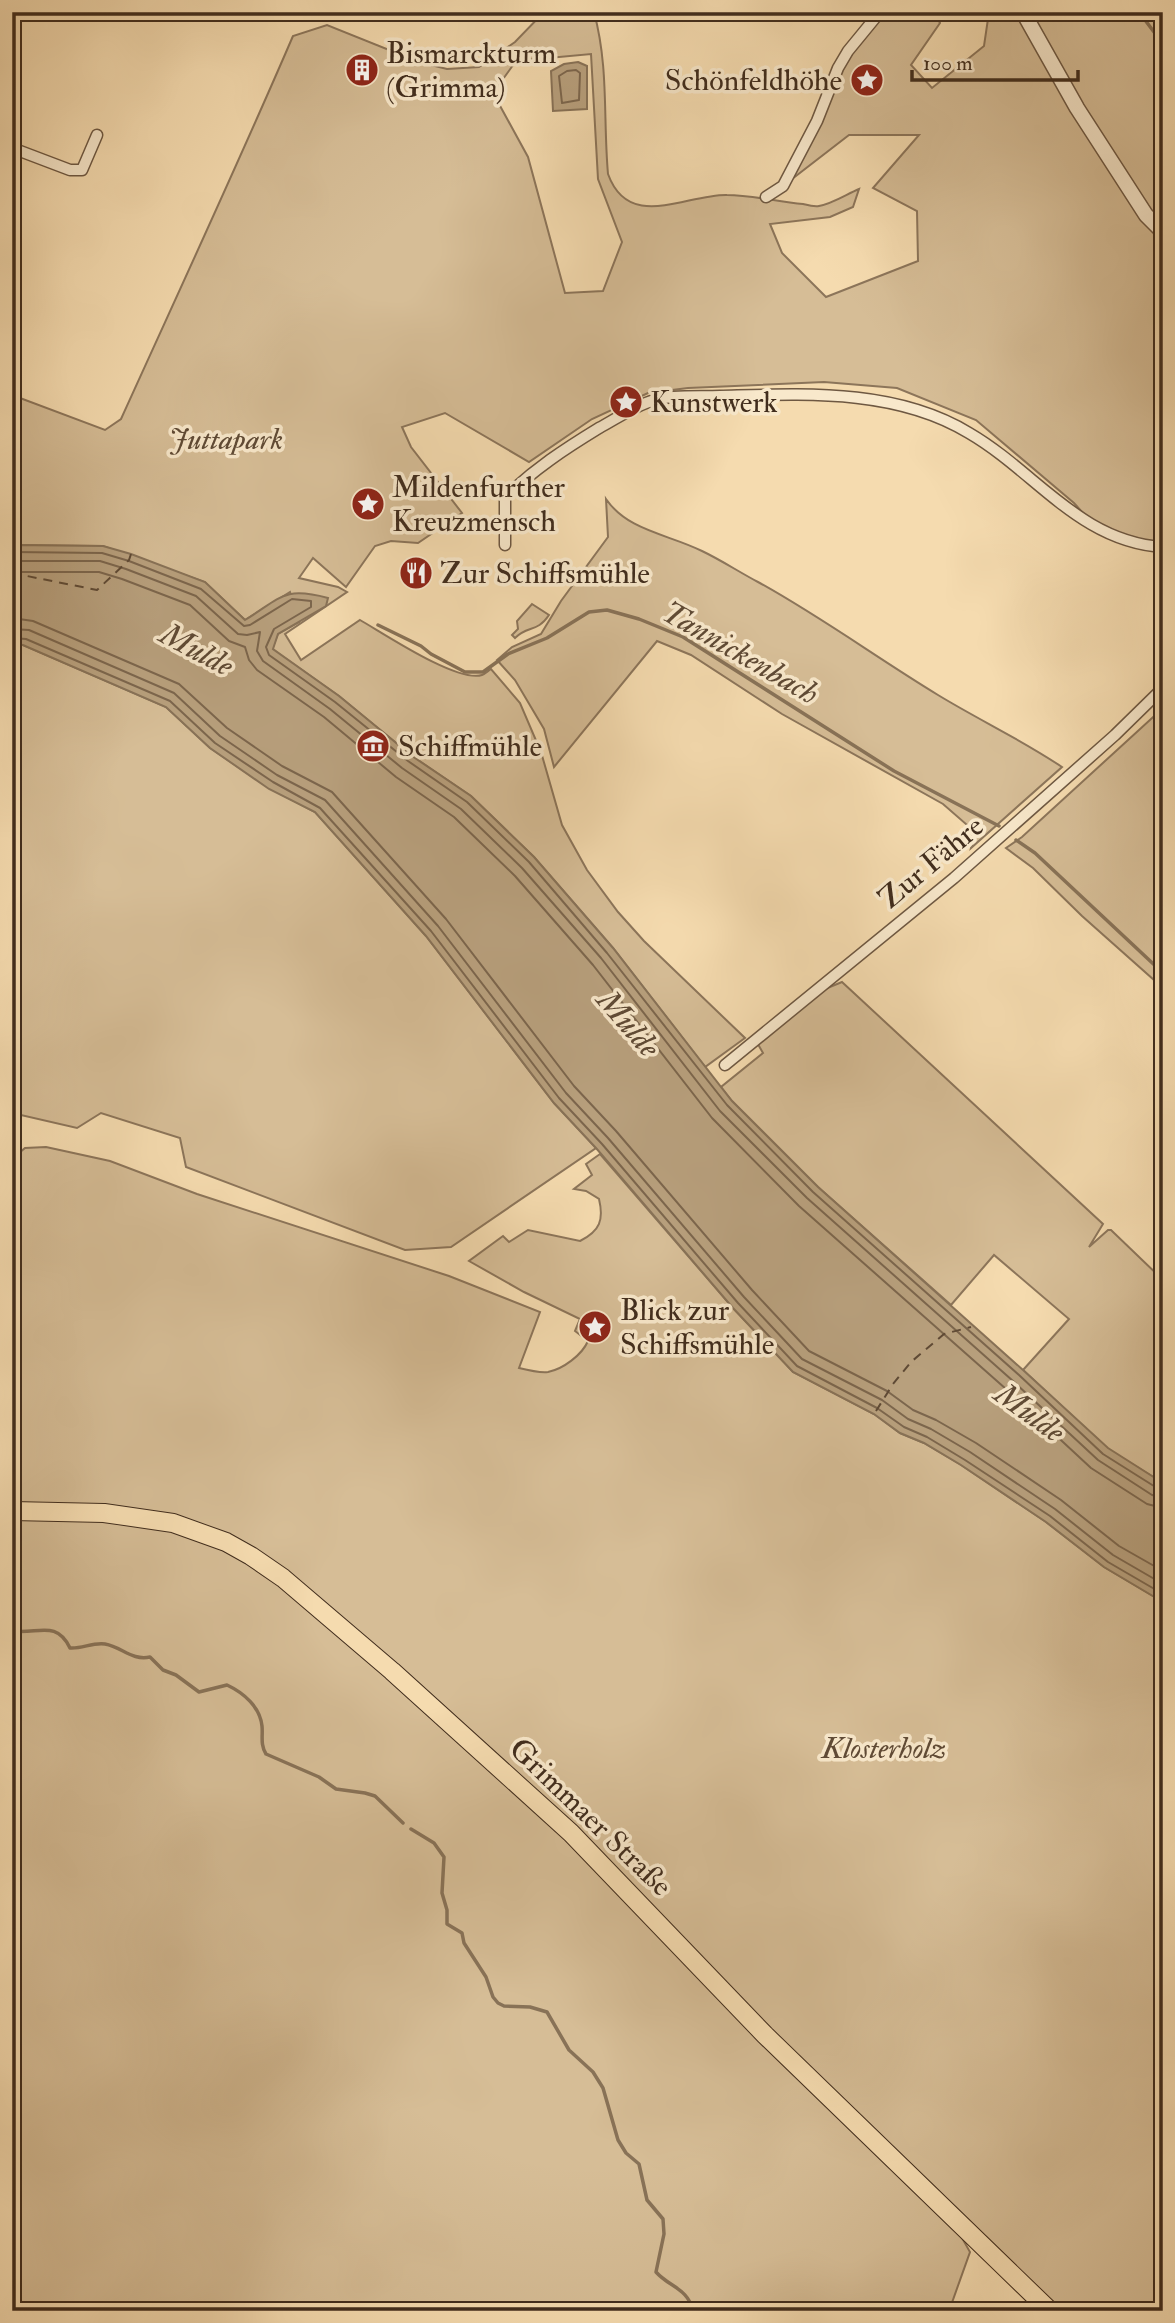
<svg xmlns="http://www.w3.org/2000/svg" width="1175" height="2323" font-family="'IM FELL Double Pica',serif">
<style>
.green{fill:#d6bd96;stroke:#8c755a;stroke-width:2;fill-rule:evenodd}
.water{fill:#b8a07d;stroke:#887257;stroke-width:2}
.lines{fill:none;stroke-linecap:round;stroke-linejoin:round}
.shore{stroke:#7c664d;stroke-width:2}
.stream{stroke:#887257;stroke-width:3.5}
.ferry{stroke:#5f4a35;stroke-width:2;stroke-dasharray:9 7;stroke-linecap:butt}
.minor-casing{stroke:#6e5842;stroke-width:13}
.tertiary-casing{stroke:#6e5842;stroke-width:17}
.primary-casing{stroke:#412d1d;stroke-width:20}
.minor{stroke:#f8e8cb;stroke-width:10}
.tertiary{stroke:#f8e8cb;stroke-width:14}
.primary{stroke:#f5dbaf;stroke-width:18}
.labels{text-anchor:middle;stroke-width:7;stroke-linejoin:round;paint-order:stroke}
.poi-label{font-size:30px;fill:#412d1d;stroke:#f8e8cb;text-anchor:start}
.park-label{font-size:30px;font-style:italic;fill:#5f4a35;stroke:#f8e8cb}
.street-label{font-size:30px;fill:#412d1d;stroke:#f8e8cb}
.water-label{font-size:32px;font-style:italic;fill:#5f4a35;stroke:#f8e8cb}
</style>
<rect width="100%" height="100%" fill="#f5dbaf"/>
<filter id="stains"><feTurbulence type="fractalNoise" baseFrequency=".00286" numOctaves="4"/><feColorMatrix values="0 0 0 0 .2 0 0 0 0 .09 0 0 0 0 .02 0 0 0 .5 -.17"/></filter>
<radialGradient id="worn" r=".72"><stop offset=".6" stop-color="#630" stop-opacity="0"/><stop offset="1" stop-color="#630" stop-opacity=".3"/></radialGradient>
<g class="green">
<path d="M 544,12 L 594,12 C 609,68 603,118 608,174 C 629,232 686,194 727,195 C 752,195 778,202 803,204 C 807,205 814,207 819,206 C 832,204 847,194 859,189 L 853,207 L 830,217 L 770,224 L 782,253 L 826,297 L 918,261 L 917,211 L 873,188 L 919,135 L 849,135 L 783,186 L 838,68 L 880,12 L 934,12 L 940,23 L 911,65 L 932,88 L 984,46 L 989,12 L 1163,12 L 1163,543 L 1140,544 L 1092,523 L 1074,503 L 976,420 L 897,388 L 824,382 L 688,388 L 648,393 L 592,419 L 529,462 L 445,413 L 402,427 L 411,447 L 462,513 L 418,543 L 391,541 L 375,546 L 346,587 L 313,558 L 299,578 L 338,587 L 347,592 L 285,634 L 301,660 L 360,620 C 383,633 457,683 482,675 C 485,674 488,671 491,669 L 520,703 L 541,752 L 562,825 L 587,870 L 618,912 L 644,941 L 745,1038 L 705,1067 L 613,948 L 534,857 L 471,796 L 412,756 L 339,696 L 272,649 L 278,634 L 299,622 L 290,592 L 245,620 L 205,582 L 103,546 L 12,545 L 12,395 L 105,430 L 121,419 C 179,291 238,164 293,36 L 327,25 L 419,62 L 447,69 L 479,67 L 515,42 ZM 591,54 L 598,179 L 622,242 L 603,291 L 565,293 L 528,157 L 493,93 L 516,61 Z"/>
<path d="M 606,499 C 628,531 668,534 702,551 C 721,560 739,572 758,582 C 820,616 877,658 938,695 C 979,720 1022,740 1062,767 L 971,848 L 973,840 L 966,824 L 943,804 L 782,714 L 691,655 L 657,641 L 554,767 L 544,729 L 515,680 L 497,660 L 512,647 L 541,634 L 561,601 L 608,537 Z"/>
<path d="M 532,604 L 549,615 C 537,633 528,625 515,638 L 512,635 L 518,629 L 517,621 Z"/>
<path d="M 12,644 L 23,645 L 166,707 L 210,748 L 269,788 L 315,812 L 426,936 L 554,1103 L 596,1148 L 451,1247 L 405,1250 L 186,1167 L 180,1138 L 101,1113 L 77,1128 L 12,1113 Z"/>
<path d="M 1163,708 L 1163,988 L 1082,916 L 1033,868 L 1006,848 L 1022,837 Z"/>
<path d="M 842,982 L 1103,1224 L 1089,1247 L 1108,1230 L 1111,1230 L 1163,1280 L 1163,1483 L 1108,1449 L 1023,1370 L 1069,1319 L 994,1255 L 951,1305 L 818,1187 L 732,1101 L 721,1087 L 763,1053 L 755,1039 L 808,996 Z"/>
<path d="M 46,1147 L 110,1161 L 197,1194 L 449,1276 L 540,1312 L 519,1368 C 527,1370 539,1373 548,1372 C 563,1369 582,1355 588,1341 L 575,1331 L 580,1319 L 524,1292 L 469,1261 L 503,1236 L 509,1242 L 528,1230 L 580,1241 C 600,1231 604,1220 599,1199 L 586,1191 L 574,1189 L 592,1175 L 586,1164 L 600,1154 L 733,1308 L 793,1372 L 874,1414 L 900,1433 L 924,1443 L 961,1465 L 1046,1522 L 1104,1567 L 1163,1602 L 1163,2311 L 1060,2311 L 1048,2302 L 768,2031 L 629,1883 L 228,1537 L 12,1505 L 12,1159 L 25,1148 Z"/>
<path d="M 12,1517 L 103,1519 L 190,1534 L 261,1569 L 523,1795 L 957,2229 L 970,2252 L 949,2311 L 12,2311 Z"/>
</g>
<g class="water">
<path d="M 578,62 L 587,66 L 587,109 L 553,111 L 551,71 L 564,64 Z"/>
<path d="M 12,545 L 103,546 L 131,554 L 205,582 L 245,620 C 281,598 283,586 328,598 L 326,606 L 278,634 L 273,649 L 339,696 L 412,756 L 471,796 L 534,857 L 613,948 L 732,1101 L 818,1187 L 1023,1370 L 1108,1448 L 1163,1483 L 1163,1602 L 1104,1567 L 1046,1522 L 961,1465 L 924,1443 L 900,1433 L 874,1414 L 793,1372 L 733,1308 L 596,1148 L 554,1103 L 426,936 L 315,812 L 269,789 L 210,748 L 166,707 L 23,645 L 12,644 Z"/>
</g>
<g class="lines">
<g class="shore">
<path d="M 576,70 L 580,73 L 579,100 L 562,103 L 559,76 L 567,71 Z"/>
<path d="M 12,552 L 102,553 L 129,561 L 201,589 L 244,626 L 250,625 L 292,599 L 311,601 L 311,607 L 274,629 L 266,647 L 269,655 L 335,702 L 408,761 L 467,802 L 529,862 L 607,953 L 727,1105 L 813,1192 L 1019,1375 L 1103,1454 L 1157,1488 L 1163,1489"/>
<path d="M 12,561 L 100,561 L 126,569 L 196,596 L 238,634 L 247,635 L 260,632 L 257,651 L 263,661 L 330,709 L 402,768 L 461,809 L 522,868 L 601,958 L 720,1111 L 807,1198 L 1013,1381 L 1098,1460 L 1152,1495 L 1163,1498"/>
<path d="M 12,572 L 99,572 L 122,579 L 190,605 L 229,641 L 245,647 L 249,660 L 257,670 L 324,717 L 396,777 L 454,817 L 515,876 L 593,965 L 712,1118 L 799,1206 L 1006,1389 L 1091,1468 L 1147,1504 L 1163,1508"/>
<path d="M 12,618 L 33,621 L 179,684 L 227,728 L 282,766 L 332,792 L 446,919 L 574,1086 L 616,1131 L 752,1290 L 809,1351 L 887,1391 L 913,1410 L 936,1420 L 976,1443 L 1061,1500 L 1119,1546 L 1163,1571"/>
<path d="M 12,629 L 29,630 L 174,693 L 220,736 L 277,775 L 325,800 L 438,926 L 566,1093 L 608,1138 L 744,1297 L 802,1359 L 882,1400 L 908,1419 L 931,1429 L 970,1452 L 1055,1509 L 1113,1555 L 1163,1584"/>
<path d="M 12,638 L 26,639 L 170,701 L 215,743 L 273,782 L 320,808 L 431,931 L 559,1098 L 602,1144 L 738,1303 L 797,1366 L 877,1408 L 904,1427 L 927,1437 L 965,1460 L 1050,1516 L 1108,1562 L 1163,1594"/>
</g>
<g class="stream">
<path d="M 1139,12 L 1163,44"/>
<path d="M 378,625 L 421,646 L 431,654 L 465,672 L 483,672 L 508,654 L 547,638 L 589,612 L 607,610 L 639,619 L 683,637 L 894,771 L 999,826"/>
<path d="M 1016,840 L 1035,853 L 1163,973"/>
<path d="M 12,1631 C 37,1635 56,1619 70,1648 C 82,1649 93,1642 105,1644 C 122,1647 132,1661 150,1657 L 163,1670 L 176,1675 L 199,1692 L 227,1685 C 244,1693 260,1707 262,1726 C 263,1736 260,1744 266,1754 L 319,1777 L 336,1789 L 365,1793 L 375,1796 L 403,1823"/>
<path d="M 411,1829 L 434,1843 L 444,1857 L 442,1893 L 447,1910 L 447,1924 L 462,1933 L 464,1943 L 486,1977 L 493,1997 L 498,2003 L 504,2006 L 530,2007 L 547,2012 L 569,2050 L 593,2072 L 603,2088 L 618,2140 L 626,2153 L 639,2164 L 647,2200 L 663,2219 L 664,2234 L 656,2272 C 669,2287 688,2288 693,2311"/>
</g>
<g class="ferry">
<path d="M 12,573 L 97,590 L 129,560 L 131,554"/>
<path d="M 876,1411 L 893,1384 L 911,1362 L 944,1334 L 971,1327"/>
</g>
<defs>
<g id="minor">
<path d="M 12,148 L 70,170 L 82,170 L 97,135"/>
<path d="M 766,197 L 783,186 L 817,121 L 838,68 L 848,51 L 880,12"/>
<path d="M 505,545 L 505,497 C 536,468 563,450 599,428 C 614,420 630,409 646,403 C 669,394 696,397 720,396 C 803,394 895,388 969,433 C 1036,472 1080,542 1163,547"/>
<path d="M 725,1065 L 954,878 L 1115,735 L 1163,688"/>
</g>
<path id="tertiary" d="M 1023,12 L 1077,108 L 1146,215 L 1163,232"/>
<path id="primary" d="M 12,1511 L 104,1513 L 173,1523 L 226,1542 L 251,1556 L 283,1578 L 392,1671 L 571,1833 L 765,2035 L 1050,2311"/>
</defs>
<use href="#minor" class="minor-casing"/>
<use href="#tertiary" class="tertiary-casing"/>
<use href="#primary" class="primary-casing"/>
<use href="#minor" class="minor"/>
<use href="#tertiary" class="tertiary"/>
<use href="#primary" class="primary"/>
</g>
<defs>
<symbol id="building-disc" viewBox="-11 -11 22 22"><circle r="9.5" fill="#8f2418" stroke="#f8e8cb"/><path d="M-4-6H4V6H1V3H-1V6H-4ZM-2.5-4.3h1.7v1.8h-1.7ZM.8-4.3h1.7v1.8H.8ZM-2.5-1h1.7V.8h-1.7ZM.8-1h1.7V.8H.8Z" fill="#fff"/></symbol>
<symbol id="sight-disc" viewBox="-11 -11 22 22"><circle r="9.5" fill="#8f2418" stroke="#f8e8cb"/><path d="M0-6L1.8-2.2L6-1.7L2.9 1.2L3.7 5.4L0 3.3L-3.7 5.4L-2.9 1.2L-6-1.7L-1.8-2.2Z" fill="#fff"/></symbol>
<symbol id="restaurant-disc" viewBox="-11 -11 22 22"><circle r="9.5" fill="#8f2418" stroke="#f8e8cb"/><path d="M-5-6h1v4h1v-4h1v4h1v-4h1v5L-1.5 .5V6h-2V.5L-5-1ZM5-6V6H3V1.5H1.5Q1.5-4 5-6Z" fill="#fff"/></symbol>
<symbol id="museum-disc" viewBox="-11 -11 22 22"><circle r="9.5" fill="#8f2418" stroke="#f8e8cb"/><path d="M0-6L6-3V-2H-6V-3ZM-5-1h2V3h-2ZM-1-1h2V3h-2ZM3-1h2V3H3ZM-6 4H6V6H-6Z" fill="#fff"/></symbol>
</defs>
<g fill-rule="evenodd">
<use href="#building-disc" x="343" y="51" width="38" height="38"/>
<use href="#sight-disc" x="848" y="61" width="38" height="38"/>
<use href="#sight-disc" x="607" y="383" width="38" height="38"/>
<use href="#sight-disc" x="349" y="485" width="38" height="38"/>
<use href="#restaurant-disc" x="397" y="554" width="38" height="38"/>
<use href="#museum-disc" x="354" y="727" width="38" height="38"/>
<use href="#sight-disc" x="576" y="1308" width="38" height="38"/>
</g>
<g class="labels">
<g class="poi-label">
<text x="386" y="63">Bismarckturm<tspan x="386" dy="34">(Grimma)</tspan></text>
<text x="842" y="90" text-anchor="end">Schönfeldhöhe</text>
<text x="650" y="412">Kunstwerk</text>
<text x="392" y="497">Mildenfurther<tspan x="392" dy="34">Kreuzmensch</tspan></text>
<text x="440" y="583">Zur Schiffsmühle</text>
<text x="398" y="756">Schiffmühle</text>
<text x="620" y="1320">Blick zur<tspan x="620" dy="34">Schiffsmühle</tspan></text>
</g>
<g class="park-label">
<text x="226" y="449">Juttapark</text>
<text x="884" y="1758">Klosterholz</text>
</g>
<g class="street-label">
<text transform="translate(931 862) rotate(-40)" y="10">Zur Fähre</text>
<text transform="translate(591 1817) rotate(44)" y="10">Grimmaer Straße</text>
</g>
<g class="water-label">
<text transform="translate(197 649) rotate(28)" y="11">Mulde</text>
<text transform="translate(741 652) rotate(30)" y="11">Tannickenbach</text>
<text transform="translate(629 1023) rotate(49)" y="11">Mulde</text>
<text transform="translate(1030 1412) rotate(36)" y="11">Mulde</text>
</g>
</g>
<rect width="1175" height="2323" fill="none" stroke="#f5dbaf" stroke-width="42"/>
<rect x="14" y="14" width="1147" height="2295" fill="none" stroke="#412d1d" stroke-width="3.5"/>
<rect x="21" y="21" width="1133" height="2281" fill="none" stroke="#412d1d" stroke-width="2"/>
<path d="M912 70v10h166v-10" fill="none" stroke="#412d1d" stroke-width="3.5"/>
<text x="923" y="70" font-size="21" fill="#412d1d" stroke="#f8e8cb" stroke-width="5" paint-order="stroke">100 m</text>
<rect width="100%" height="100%" filter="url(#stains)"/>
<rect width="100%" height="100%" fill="url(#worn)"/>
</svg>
